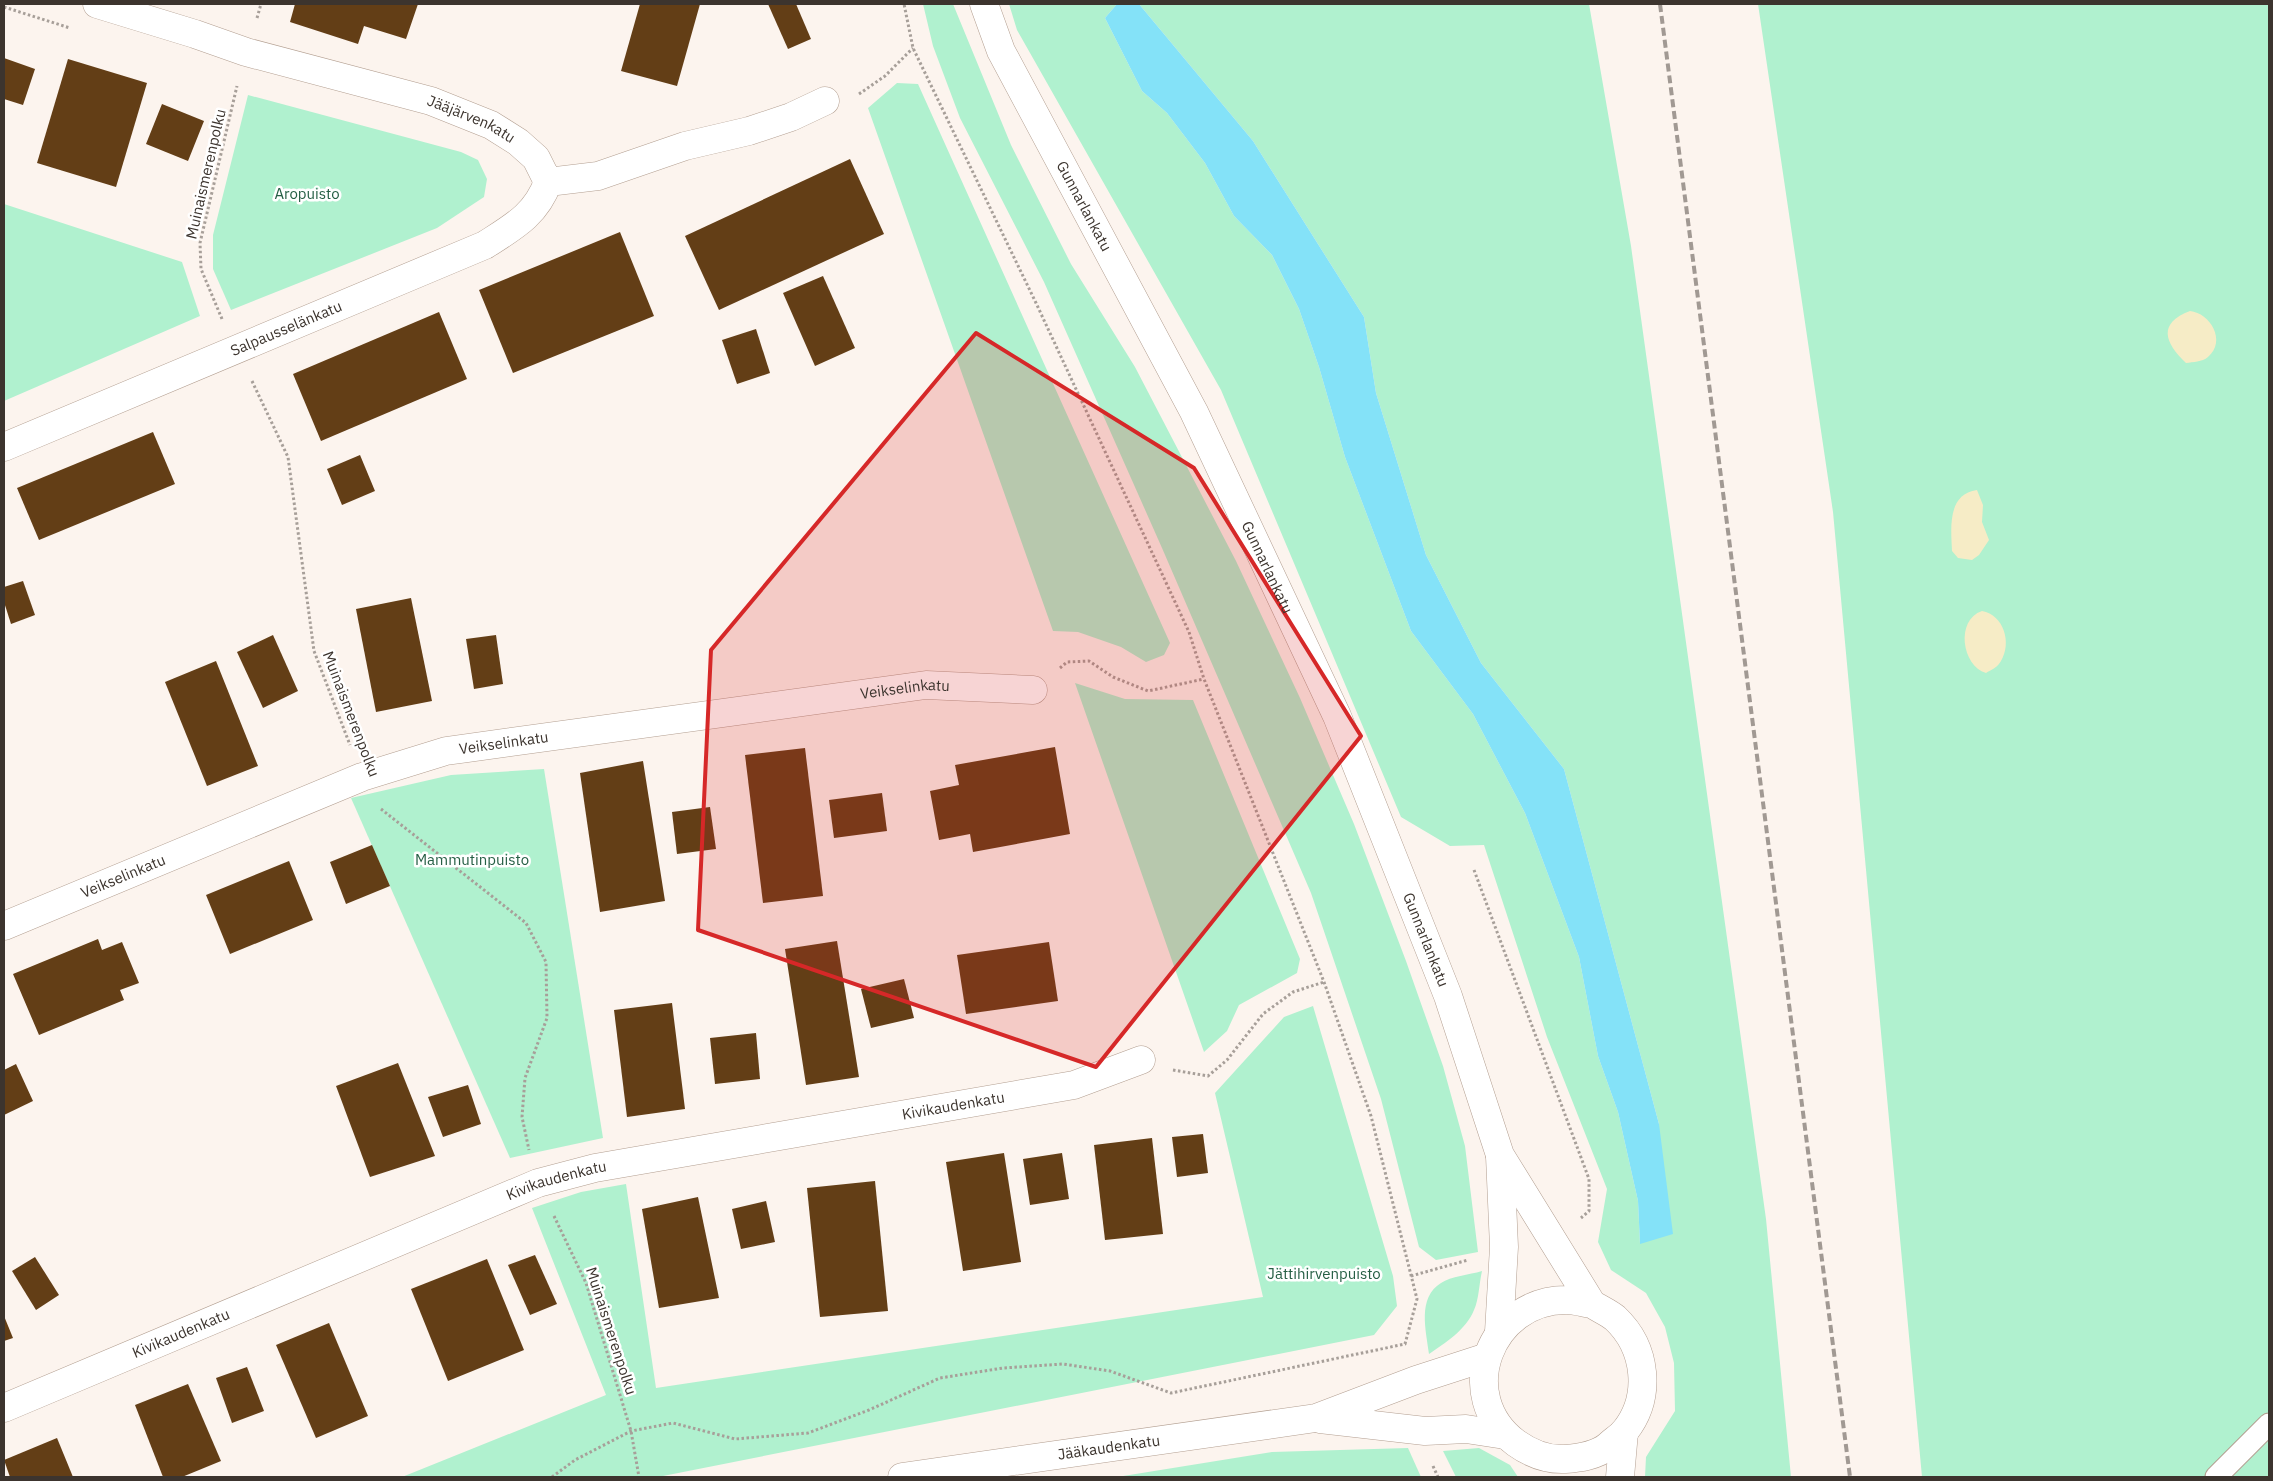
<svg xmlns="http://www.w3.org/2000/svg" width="2273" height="1481" font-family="'IBM Plex Sans',sans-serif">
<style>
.green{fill:#b0f1cf}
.sand{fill:#f6ecc6}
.water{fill:#84e2f8}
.building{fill:#633e16}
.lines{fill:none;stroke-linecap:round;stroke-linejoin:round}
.service-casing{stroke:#b39f91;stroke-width:23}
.minor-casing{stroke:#b39f91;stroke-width:29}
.tertiary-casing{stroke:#b39f91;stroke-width:29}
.path{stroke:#a79f99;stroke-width:3;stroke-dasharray:2.5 2.5;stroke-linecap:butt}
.service{stroke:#fff;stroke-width:21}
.minor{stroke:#fff;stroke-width:28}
.tertiary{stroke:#fff;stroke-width:28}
.rail{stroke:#a19993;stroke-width:4;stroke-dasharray:8 4;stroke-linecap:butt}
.marked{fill:#d62828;fill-opacity:0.2;stroke:#d62828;stroke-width:4;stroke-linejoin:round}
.labels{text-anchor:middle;stroke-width:5;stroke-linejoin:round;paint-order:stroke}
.street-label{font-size:15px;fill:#3c342e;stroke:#fff}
.park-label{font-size:15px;fill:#265f45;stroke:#fff}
</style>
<rect width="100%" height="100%" fill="#fcf4ee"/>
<g class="green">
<path d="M 923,4 L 953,4 L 1011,145 L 1071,264 L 1135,367 L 1236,561 L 1300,698 L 1354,824 L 1406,961 L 1443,1066 L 1465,1146 L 1478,1252 L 1436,1260 L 1419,1247 L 1381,1099 L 1311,893 L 1162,548 L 1044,282 L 960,118 L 933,46 Z"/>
<path d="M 1009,4 L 1117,4 L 1105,18 L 1142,91 L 1167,113 L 1205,163 L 1234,216 L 1272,255 L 1299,309 L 1319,367 L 1345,457 L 1411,631 L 1473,714 L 1525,813 L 1579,957 L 1598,1056 L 1618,1112 L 1638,1201 L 1640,1244 L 1659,1124 L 1564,769 L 1481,663 L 1426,555 L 1376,393 L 1364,317 L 1253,141 L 1139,4 L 1589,4 L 1631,246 L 1766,1219 L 1791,1477 L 1645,1477 L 1646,1457 L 1675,1411 L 1674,1363 L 1665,1327 L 1646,1293 L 1611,1270 L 1598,1242 L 1607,1189 L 1547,1037 L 1484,845 L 1450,846 L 1401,817 L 1221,390 L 1017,30 Z"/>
<path d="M 1758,4 L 2269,4 L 2269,1477 L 1922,1477 L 1833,512 Z"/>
<path d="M 897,83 L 918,84 L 1170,643 L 1164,655 L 1146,662 L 1121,647 L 1078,632 L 1053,631 L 868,108 Z"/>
<path d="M 248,95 L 461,152 L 478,160 L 487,179 L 484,197 L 437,228 L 231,310 L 213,269 L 213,235 Z"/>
<path d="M 4,204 L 182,262 L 200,316 L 4,401 Z"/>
<path d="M 1075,683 L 1125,699 L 1193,700 L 1300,959 L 1297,973 L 1239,1005 L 1227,1031 L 1204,1052 Z"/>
<path d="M 544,769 L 603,1138 L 510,1158 L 351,798 L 451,775 Z"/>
<path d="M 1313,1006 L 1393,1276 L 1397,1306 L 1374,1335 L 658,1477 L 402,1477 L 606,1395 L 532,1208 L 581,1192 L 626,1184 L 656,1388 L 1263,1297 L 1215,1093 L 1284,1017 Z"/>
<path d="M 1482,1271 C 1479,1284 1479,1299 1474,1310 C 1466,1330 1445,1343 1429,1354 C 1426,1330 1417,1298 1441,1283 C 1451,1276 1469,1275 1482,1271 Z"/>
<path d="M 1408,1448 L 1421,1477 L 1117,1477 L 1272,1452 Z"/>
<path d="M 1479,1448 L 1510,1465 L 1518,1477 L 1456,1477 L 1443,1451 Z"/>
</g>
<g class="sand">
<path d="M 2190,311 C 2210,313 2227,341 2208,357 C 2202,362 2193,362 2186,363 C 2164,342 2158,323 2190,311 Z"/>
<path d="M 1977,490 L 1983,505 L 1982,522 L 1989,540 L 1979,555 L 1972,560 L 1958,558 L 1952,551 C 1951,528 1947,494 1977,490 Z"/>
<path d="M 1982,611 C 2004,615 2012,643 2001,661 C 1998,667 1991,670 1986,673 C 1962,666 1955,620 1982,611 Z"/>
</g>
<path class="water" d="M 1117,4 L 1139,4 L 1253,141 L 1364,317 L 1376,393 L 1426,555 L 1481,663 L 1564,769 L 1659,1124 L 1673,1234 L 1640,1244 L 1638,1201 L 1618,1112 L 1598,1056 L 1579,957 L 1525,813 L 1473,714 L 1411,631 L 1345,457 L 1319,367 L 1299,309 L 1272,255 L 1234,216 L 1205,163 L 1167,113 L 1142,91 L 1105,18 Z"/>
<g class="building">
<path d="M 295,4 L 418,4 L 406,39 L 364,26 L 358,44 L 290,22 Z"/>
<path d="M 640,4 L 700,4 L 677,86 L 621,71 Z"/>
<path d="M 768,4 L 796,4 L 811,39 L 788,49 Z"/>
<path d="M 4,58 L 35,69 L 23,105 L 4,99 Z"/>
<path d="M 68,59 L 147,83 L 116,187 L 37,163 Z"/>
<path d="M 162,104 L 204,121 L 188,161 L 146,144 Z"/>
<path d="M 850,159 L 884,234 L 719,310 L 685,236 Z"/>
<path d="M 620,232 L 654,316 L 513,373 L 479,290 Z"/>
<path d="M 823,276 L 855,348 L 815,366 L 783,293 Z"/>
<path d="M 439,312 L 467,379 L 321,441 L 293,374 Z"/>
<path d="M 756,329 L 770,373 L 737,384 L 722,340 Z"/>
<path d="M 153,432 L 175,484 L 39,540 L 17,488 Z"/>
<path d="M 360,455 L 375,491 L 342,505 L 327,469 Z"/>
<path d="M 23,581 L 35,615 L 11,624 L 4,602 L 4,587 Z"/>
<path d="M 411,598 L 432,701 L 376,712 L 356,609 Z"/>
<path d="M 273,635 L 298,691 L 263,708 L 237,652 Z"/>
<path d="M 496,635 L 503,684 L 474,689 L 466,639 Z"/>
<path d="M 216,661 L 258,766 L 207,786 L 165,682 Z"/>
<path d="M 1055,747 L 1070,834 L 973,852 L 970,834 L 939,840 L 930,791 L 959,785 L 955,765 Z"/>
<path d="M 805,748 L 823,896 L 763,903 L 745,755 Z"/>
<path d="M 643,761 L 665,901 L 600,912 L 580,773 Z"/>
<path d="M 882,793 L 887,831 L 834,838 L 829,800 Z"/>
<path d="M 710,807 L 716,849 L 677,854 L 672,812 Z"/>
<path d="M 372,845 L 390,886 L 346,904 L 330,862 Z"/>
<path d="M 289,861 L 313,920 L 230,954 L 206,895 Z"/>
<path d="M 98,939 L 102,950 L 122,942 L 139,983 L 120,990 L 124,1000 L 39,1035 L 13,974 Z"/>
<path d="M 837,941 L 859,1077 L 806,1085 L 785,949 Z"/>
<path d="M 1049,942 L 1058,1001 L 966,1014 L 957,955 Z"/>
<path d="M 904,979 L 914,1018 L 871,1028 L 861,989 Z"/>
<path d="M 672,1003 L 685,1109 L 627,1117 L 614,1010 Z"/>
<path d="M 756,1033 L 760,1079 L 715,1084 L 710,1038 Z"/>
<path d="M 398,1063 L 435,1156 L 370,1177 L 336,1086 Z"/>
<path d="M 16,1064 L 33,1101 L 4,1115 L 4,1070 Z"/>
<path d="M 468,1085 L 481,1124 L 443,1137 L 428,1097 Z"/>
<path d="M 1203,1134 L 1208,1173 L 1177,1177 L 1172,1137 Z"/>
<path d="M 1152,1138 L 1163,1234 L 1105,1240 L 1094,1145 Z"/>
<path d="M 1004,1153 L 1021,1262 L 963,1271 L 946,1162 Z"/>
<path d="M 1062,1153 L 1069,1199 L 1030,1205 L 1023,1159 Z"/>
<path d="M 875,1181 L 888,1311 L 820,1317 L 807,1188 Z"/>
<path d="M 698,1197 L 719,1298 L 659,1308 L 642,1209 Z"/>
<path d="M 766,1201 L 775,1242 L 741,1249 L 732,1209 Z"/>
<path d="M 535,1255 L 557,1304 L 530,1315 L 508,1265 Z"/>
<path d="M 35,1257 L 59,1295 L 36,1310 L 12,1271 Z"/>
<path d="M 487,1259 L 524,1350 L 448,1381 L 411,1289 Z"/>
<path d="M 4,1316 L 13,1338 L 4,1341 Z"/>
<path d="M 329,1323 L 368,1416 L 316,1438 L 276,1345 Z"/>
<path d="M 247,1367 L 264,1411 L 232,1423 L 216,1378 Z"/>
<path d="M 188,1384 L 221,1461 L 182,1477 L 163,1477 L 135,1405 Z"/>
<path d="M 57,1438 L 73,1477 L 10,1477 L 4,1460 Z"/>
</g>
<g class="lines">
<defs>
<path id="service" d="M 2216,1477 L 2269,1424"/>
<g id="minor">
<path id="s1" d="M 97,4 L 195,34 L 246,52 L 431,101 L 491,125 L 518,142 L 536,158 L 548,182 L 598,176 L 685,146 L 749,131 L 791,117 L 825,101"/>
<path id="s2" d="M 4,447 L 485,245 C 513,227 536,215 548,182"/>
<path id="s3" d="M 4,926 L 362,777 L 446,751 L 926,685 L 1033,690"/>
<path id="s4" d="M 4,1408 L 538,1183 L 595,1168 L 1074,1085 L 1141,1060"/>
<path d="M 1320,1419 L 1425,1431 L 1466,1429 L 1505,1435"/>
<path id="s5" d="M 902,1477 L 1316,1418 L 1416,1380 L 1487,1357"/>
</g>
<g id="tertiary">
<path id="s6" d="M 984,4 L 1001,51 L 1194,412 L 1337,716 L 1448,996 L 1500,1155 L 1592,1304 C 1600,1309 1609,1313 1615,1318 C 1647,1348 1652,1397 1625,1431 C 1620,1437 1613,1441 1608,1446 C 1596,1456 1579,1458 1565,1459 C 1546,1460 1530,1453 1516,1443 C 1453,1396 1490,1300 1566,1300 C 1575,1300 1584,1303 1592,1304"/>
<path d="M 1499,1332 L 1504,1247 L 1500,1156"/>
<path d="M 1620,1477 L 1624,1432"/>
</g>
</defs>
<use href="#service" class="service-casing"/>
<use href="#minor" class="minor-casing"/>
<use href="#tertiary" class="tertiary-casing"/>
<g class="path">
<path d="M 4,7 L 70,28"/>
<path d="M 257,18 L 261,4"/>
<path d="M 859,94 L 885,76 L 913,48"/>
<path d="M 222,319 L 201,269 L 200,243 L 237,86"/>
<path d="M 252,381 L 288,457 L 314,651 L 350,745"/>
<path d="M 1060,668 L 1067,662 L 1089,661 L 1113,677 L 1148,691 L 1204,679"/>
<path d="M 381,809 L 526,923 L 546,962 L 547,1018 L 525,1078 L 522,1117 L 529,1150"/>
<path d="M 1474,870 L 1589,1179 L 1589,1211 L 1581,1218"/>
<path d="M 1173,1070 L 1208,1076 L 1227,1060 L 1263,1014 L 1293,992 L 1324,982"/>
<path d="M 554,1216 L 586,1283 L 631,1431 L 639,1477"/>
<path d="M 1411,1276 L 1468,1260"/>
<path d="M 1433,1466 L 1438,1477"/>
<path d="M 552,1477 L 575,1460 L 631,1431 L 673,1423 L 735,1439 L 808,1433 L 869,1410 L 940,1378 L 1003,1368 L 1063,1364 L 1110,1371 L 1171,1393 L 1405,1344 L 1417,1299 L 1371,1116 L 1324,982 L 1204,679 L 1189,632 L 1036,303 L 913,48 L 904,4"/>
</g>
<use href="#service" class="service"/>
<use href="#minor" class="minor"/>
<use href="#tertiary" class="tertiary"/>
<path class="rail" d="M 1660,4 L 1850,1477"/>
</g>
<path class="marked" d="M 976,333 L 1194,468 L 1361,736 L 1096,1067 L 698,930 L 711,650 Z"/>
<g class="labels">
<g class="street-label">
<text dy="5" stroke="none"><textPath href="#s1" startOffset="392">Jääjärvenkatu</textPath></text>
<text transform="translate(206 174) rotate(-77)" y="5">Muinaismerenpolku</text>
<text dy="5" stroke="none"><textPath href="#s6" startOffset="226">Gunnarlankatu</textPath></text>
<text dy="5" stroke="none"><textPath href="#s2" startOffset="306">Salpausselänkatu</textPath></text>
<text dy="5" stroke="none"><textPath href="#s6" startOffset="631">Gunnarlankatu</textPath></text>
<text dy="5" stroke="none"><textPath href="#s3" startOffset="939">Veikselinkatu</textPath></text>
<text transform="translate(351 714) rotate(69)" y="5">Muinaismerenpolku</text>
<text dy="5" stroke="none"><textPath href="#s3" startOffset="534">Veikselinkatu</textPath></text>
<text dy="5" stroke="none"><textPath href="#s3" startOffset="129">Veikselinkatu</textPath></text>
<text dy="5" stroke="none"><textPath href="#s6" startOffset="1036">Gunnarlankatu</textPath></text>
<text dy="5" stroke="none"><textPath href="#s4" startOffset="1002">Kivikaudenkatu</textPath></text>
<text dy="5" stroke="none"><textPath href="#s4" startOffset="598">Kivikaudenkatu</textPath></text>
<text transform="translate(611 1331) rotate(72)" y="5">Muinaismerenpolku</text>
<text dy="5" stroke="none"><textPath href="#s4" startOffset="192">Kivikaudenkatu</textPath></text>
<text dy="5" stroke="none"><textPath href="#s5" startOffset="209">Jääkaudenkatu</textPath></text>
</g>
<g class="park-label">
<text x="307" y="199">Aropuisto</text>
<text x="472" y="865">Mammutinpuisto</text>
<text x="1324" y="1279">Jättihirvenpuisto</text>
</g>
</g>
<rect width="2273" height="1481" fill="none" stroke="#3c342e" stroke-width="10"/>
</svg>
